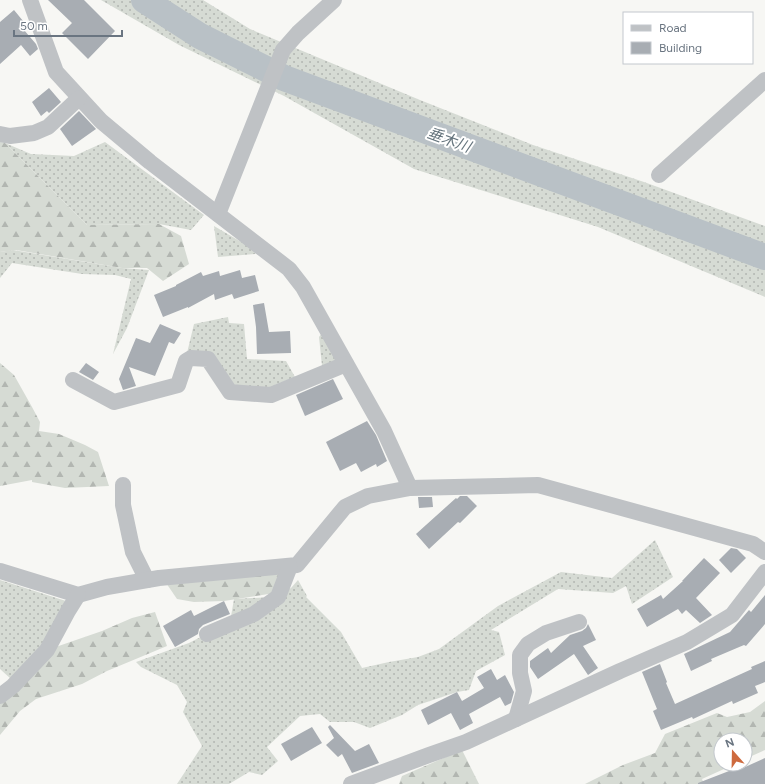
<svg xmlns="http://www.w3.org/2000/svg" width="765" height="784" font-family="Figtree,'Noto Sans JP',sans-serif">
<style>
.grass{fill:url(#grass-dots)}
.forest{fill:url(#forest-firs)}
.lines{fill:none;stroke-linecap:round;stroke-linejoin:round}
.river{stroke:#b9c1c6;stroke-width:26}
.building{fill:#a8adb3}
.street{stroke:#bfc2c5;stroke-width:16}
.labels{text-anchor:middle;stroke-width:4;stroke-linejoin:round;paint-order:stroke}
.water-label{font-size:15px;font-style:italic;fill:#66757e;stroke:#fff}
</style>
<defs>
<pattern id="grass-dots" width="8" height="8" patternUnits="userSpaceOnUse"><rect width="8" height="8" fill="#d6dbd4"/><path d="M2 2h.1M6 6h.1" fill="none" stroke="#b2b6b1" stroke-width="1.8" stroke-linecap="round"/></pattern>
<pattern id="forest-firs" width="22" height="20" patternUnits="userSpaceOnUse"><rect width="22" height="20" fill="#d6dbd4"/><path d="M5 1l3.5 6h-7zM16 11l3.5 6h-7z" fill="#b2b6b1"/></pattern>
</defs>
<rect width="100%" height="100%" fill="#f7f7f4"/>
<g class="grass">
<path d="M 101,0 L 203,0 L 250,29 L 420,100 L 533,145 L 644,182 L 765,226 L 765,297 L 598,227 L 414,169 L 284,96 L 179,45 Z"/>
<path d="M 105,142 L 204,215 L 191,230 L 159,224 L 87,225 L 5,143 L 31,154 L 74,156 Z"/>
<path d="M 214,226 L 243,243 L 257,251 L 255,254 L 218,257 Z"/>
<path d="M 13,250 L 122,268 L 149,270 L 127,328 L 113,354 L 131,279 L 115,275 L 82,274 L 12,263 L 0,278 L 0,252 Z"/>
<path d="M 228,317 L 229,323 L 244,324 L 247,359 L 286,361 L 295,377 L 265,389 L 230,392 L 212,355 L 187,353 L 194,324 Z"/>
<path d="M 322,333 L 341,361 L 322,366 L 319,337 Z"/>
<path d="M 655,540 L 673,577 L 632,604 L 626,586 L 613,593 L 558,589 L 491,630 L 499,632 L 505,655 L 476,671 L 469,690 L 457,692 L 418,705 L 402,715 L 370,728 L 354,722 L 330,722 L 320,714 L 300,716 L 267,747 L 278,761 L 262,775 L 249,772 L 229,784 L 177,784 L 202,746 L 183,712 L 187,702 L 177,685 L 141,667 L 136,662 L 189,643 L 230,622 L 234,599 L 273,597 L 291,588 L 298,580 L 307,596 L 306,597 L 341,632 L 362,668 L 389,662 L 418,657 L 439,649 L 498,606 L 561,572 L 612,578 Z"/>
<path d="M 0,580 L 66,601 L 56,632 L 11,679 L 0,669 Z"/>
</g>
<g class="forest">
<path d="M 0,142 L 5,143 L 87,225 L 159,224 L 181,236 L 189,264 L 163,281 L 147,268 L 122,268 L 16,250 L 0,252 Z"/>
<path d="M 0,363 L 14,375 L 32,407 L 40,422 L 39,431 L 59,434 L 85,445 L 98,452 L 109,486 L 65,488 L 32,482 L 32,480 L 0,486 Z"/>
<path d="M 280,573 L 275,593 L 224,601 L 194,602 L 177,599 L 162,577 Z"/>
<path d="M 155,612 L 167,646 L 107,671 L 82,684 L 36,699 L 20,711 L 0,735 L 0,697 L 47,650 L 102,631 L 132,618 Z"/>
<path d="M 765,701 L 765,750 L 745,759 L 745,740 L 721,740 L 721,764 L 735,764 L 702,779 L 704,784 L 585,784 L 623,765 L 655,753 L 665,734 L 717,713 L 727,717 L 750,712 Z"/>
<path d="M 462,750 L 479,784 L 399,784 L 402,776 Z"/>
</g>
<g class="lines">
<path class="river" d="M 144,0 L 200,36 L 284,78 L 765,257"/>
</g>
<g class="building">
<path d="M 48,0 L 84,0 L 115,31 L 88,59 L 62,33 L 72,23 Z"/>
<path d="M 14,10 L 28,27 L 24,30 L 36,44 L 38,49 L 30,56 L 21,45 L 0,64 L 0,22 Z"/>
<path d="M 49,88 L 61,102 L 49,113 L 47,111 L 41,116 L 32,102 Z"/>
<path d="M 79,111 L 96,129 L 72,146 L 60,129 Z"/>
<path d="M 240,270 L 242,278 L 255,275 L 259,291 L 234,299 L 232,294 L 215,300 L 214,294 L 188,308 L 188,307 L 163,317 L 154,295 L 176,286 L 176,285 L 201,272 L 203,276 L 219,271 L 220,276 Z"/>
<path d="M 264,303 L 269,332 L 290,331 L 291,353 L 257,354 L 256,327 L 253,305 Z"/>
<path d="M 160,324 L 181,333 L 174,344 L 169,342 L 155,376 L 129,367 L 136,386 L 123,390 L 119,379 L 136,338 L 150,343 Z"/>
<path d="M 86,363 L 99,372 L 93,380 L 79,372 Z"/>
<path d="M 333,379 L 343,399 L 305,416 L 296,395 Z"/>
<path d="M 367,421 L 376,435 L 387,461 L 377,467 L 376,464 L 361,472 L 356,463 L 340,471 L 326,442 Z"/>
<path d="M 460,496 L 467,496 L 477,506 L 460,523 L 458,522 L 429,549 L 416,534 L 456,498 L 457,499 Z"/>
<path d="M 418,497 L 432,497 L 433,507 L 419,508 Z"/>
<path d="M 731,548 L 737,549 L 746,558 L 731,573 L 719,560 Z"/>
<path d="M 704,558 L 720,573 L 696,598 L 712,615 L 700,623 L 686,610 L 682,614 L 678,609 L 647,627 L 637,609 L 661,595 L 663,599 L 683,581 L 682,581 Z"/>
<path d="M 765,595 L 765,624 L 746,646 L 744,645 L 711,659 L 712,661 L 691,671 L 684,654 L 730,632 L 749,610 L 751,612 Z"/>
<path d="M 224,601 L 230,614 L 203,625 L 199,629 L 198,634 L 175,647 L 163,626 L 191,610 L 194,616 Z"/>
<path d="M 588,624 L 596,640 L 583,646 L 598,668 L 588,675 L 574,654 L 538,679 L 530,667 L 530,661 L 548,648 L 551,653 L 570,635 L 582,631 L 586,628 Z"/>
<path d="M 765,661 L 765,682 L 755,686 L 758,693 L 733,704 L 732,701 L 693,719 L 692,717 L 661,730 L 653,711 L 657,709 L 642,672 L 660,664 L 667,682 L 666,683 L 675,704 L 752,669 L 751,667 Z"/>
<path d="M 491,669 L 497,680 L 505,675 L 514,692 L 511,703 L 505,706 L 500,697 L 469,714 L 473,723 L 460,730 L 451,713 L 428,725 L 421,710 L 457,692 L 462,701 L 484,688 L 477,677 Z"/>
<path d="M 330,725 L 355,751 L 369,744 L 379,763 L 352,773 L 342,754 L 338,757 L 326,745 L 334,738 L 328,727 Z"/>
<path d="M 312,727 L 322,743 L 291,761 L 281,744 Z"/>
<path d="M 765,758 L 765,784 L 698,784 L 698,783 L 742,766 L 743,768 Z"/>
</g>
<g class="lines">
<g class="street">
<path d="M 30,0 L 56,72 L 101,121 L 150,162 L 289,269 L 303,287 L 384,431 L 410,488"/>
<path d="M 0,134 L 10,136 L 34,133 L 48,127 L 79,98"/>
<path d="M 659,175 L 765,80"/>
<path d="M 218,214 L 283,50 L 298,33 L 334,0"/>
<path d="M 73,380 L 114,402 L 178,385 L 186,361 L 191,358 L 208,359 L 230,392 L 271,395 L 346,364"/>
<path d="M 123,485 L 123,505 L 133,552 L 147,580"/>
<path d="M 0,571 L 78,595 L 107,587 L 159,578 L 297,565 L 345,507 L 368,496 L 410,488 L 538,485 L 753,544 L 765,552"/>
<path d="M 207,634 L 254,614 L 278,597 L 290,566"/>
<path d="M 0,696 L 13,686 L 47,650 L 68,611 L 78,595"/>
<path d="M 516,719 L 524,691 L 520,673 L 520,655 L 528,644 L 546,633 L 579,622"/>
<path d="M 351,784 L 429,755 L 466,742 L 620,671 L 687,642 L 732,615 L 765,572"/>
</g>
</g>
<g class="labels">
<g class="water-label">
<text transform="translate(449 140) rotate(20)" y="5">垂木川</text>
</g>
</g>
<rect x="623" y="12" width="130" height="52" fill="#ffffff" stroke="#c3c8cd"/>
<rect x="631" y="25" width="20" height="6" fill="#bfc2c5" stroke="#c3c8cd"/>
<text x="659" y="32" font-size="12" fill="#6a7581">Road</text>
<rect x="631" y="42" width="20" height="12" fill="#a8adb3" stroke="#c3c8cd"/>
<text x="659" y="52" font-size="12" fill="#6a7581">Building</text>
<g transform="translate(733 752) rotate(340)"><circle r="19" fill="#ffffff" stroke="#c3c8cd"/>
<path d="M0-3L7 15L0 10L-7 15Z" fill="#ce6a3e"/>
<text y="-6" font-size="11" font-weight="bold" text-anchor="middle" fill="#6a7581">N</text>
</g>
<path d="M14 30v6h108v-6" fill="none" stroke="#6a7581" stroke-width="2"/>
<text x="20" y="30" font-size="12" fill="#6a7581" stroke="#ffffff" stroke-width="3" paint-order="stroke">50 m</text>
</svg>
